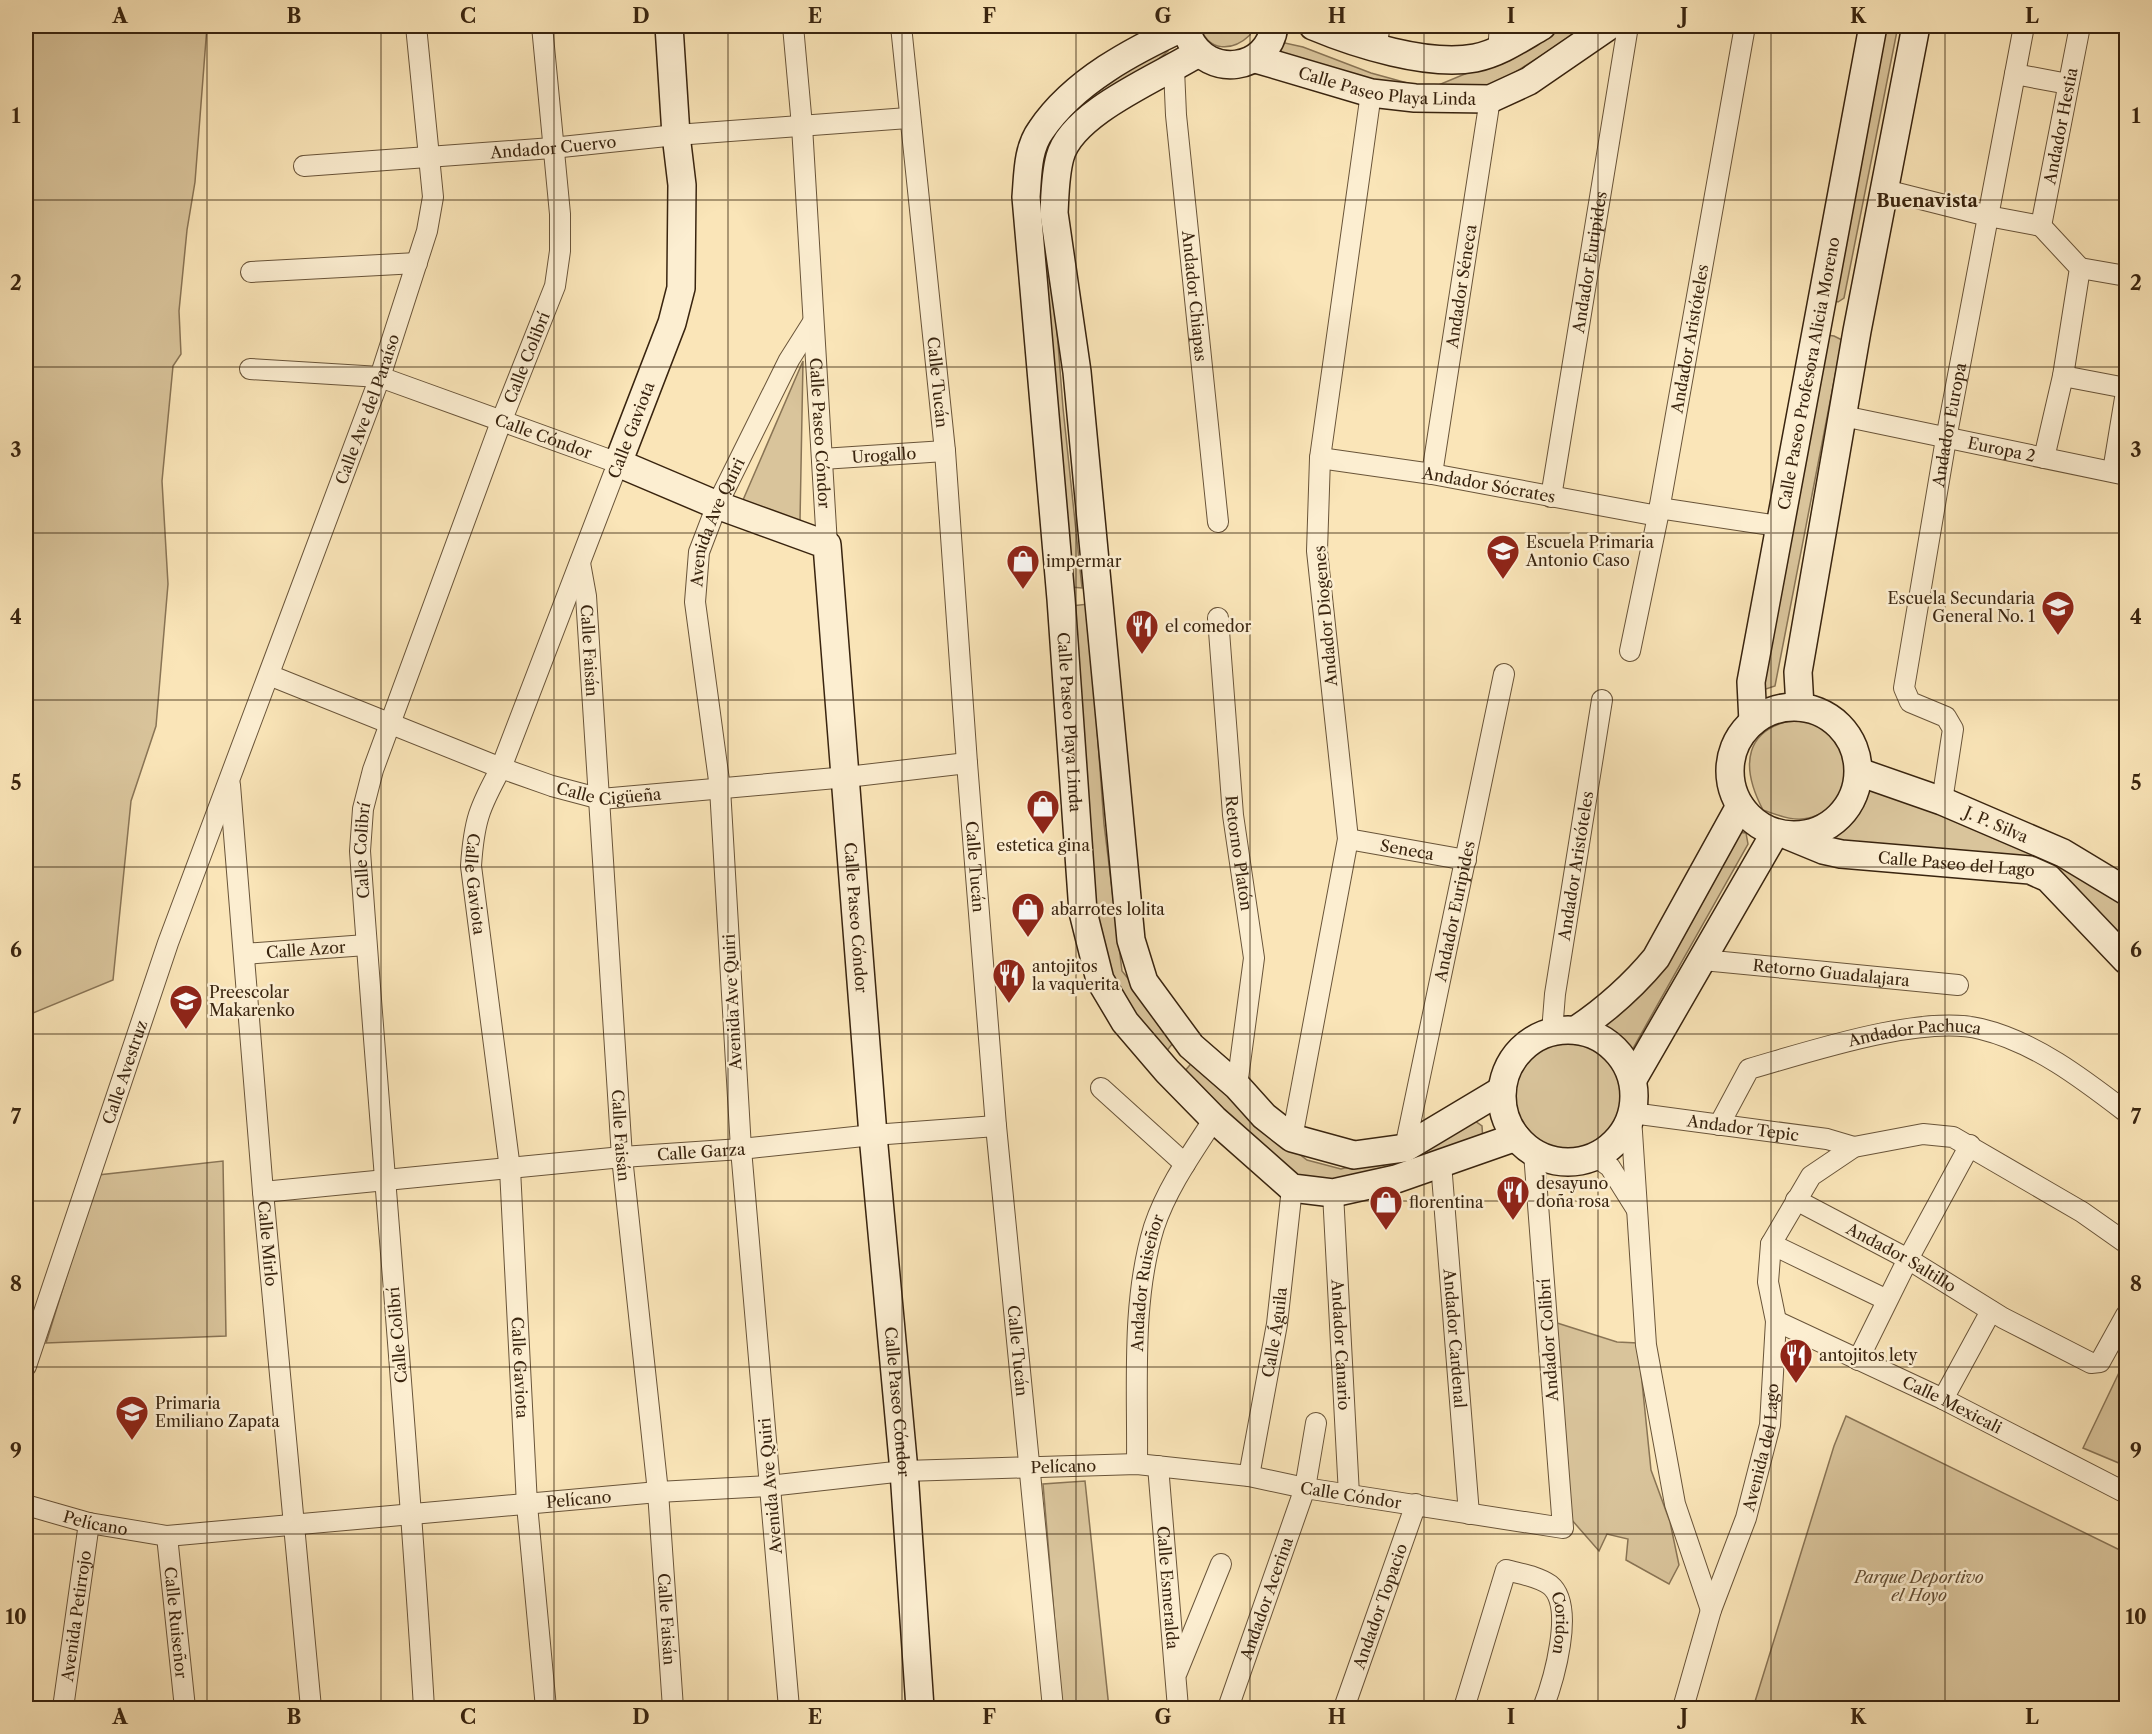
<svg xmlns="http://www.w3.org/2000/svg" width="2152" height="1734" font-family="'Libre Caslon Text',serif">
<style>
.green{fill:#d9c49b;stroke:#897455;stroke-width:1.5}
.lines{fill:none;stroke-linecap:round;stroke-linejoin:round}
.street-casing{stroke:#695439;stroke-width:22}
.secondary-casing{stroke:#39240f;stroke-width:30}
.street{stroke:#fceed1;stroke-width:20}
.secondary{stroke:#fceed1;stroke-width:27}
.grid{fill:none;stroke:#39240f;stroke-width:1.5;stroke-opacity:0.55}
.labels{text-anchor:middle;stroke-width:5;stroke-linejoin:round;paint-order:stroke}
.street-label{font-size:16px;fill:#39240f;stroke:#fceed1}
.poi-label{font-size:16px;fill:#39240f;stroke:#fceed1;text-anchor:start}
.park-label{font-size:16px;font-style:italic;fill:#614c32;stroke:#fceed1}
.neighbourhood-label{font-size:18px;font-weight:bold;fill:#39240f;stroke:#fceed1}
.neatline{fill:none;stroke:#39240f;stroke-width:2}
.grid-label{font-size:20px;text-anchor:middle;font-weight:bold;fill:#39240f}
</style>
<rect width="100%" height="100%" fill="#fae5b8"/>
<filter id="stains"><feTurbulence type="fractalNoise" baseFrequency=".00333" numOctaves="4"/><feColorMatrix values="0 0 0 0 .2 0 0 0 0 .09 0 0 0 0 .02 0 0 0 .5 -.17"/></filter>
<radialGradient id="worn" r=".72"><stop offset=".6" stop-color="#630" stop-opacity="0"/><stop offset="1" stop-color="#630" stop-opacity=".3"/></radialGradient>
<g class="green">
<path d="M 26,26 L 207,26 L 195,182 L 187,230 L 179,311 L 181,354 L 173,366 L 162,481 L 168,584 L 156,726 L 131,801 L 113,980 L 26,1016 Z"/>
<path d="M 1200,26 L 1253,26 L 1250,35 C 1232,52 1208,52 1200,26 Z"/>
<path d="M 1559,26 L 1588,26 L 1487,90 L 1445,97 L 1266,56 L 1276,41 L 1303,47 L 1371,73 L 1429,89 L 1520,51 Z"/>
<path d="M 1878,26 L 1898,26 L 1844,298 L 1838,302 L 1833,300 Z"/>
<path d="M 1164,40 L 1168,51 L 1134,80 L 1098,98 L 1044,163 L 1063,408 L 1082,588 L 1070,587 L 1029,202 L 1040,136 L 1086,90 Z"/>
<path d="M 1827,335 L 1834,336 L 1842,340 L 1775,686 L 1760,691 Z"/>
<path d="M 803,361 L 800,521 L 743,500 Z"/>
<path d="M 1088,604 L 1104,824 L 1122,971 L 1176,1039 L 1162,1057 L 1113,993 L 1097,946 L 1063,607 Z"/>
<path d="M 1800,719 C 1811,721 1821,723 1831,731 C 1864,756 1848,809 1809,818 C 1793,822 1778,815 1763,810 C 1740,766 1743,727 1800,719 Z"/>
<path d="M 1870,783 L 2026,839 L 2126,899 L 2126,948 L 2048,866 L 1825,841 L 1859,806 Z"/>
<path d="M 1734,832 L 1746,833 L 1748,844 L 1627,1059 L 1619,1048 L 1589,1029 Z"/>
<circle cx="1569" cy="1096" r="55"/>
<path d="M 1195,1059 L 1262,1125 L 1307,1160 L 1341,1169 L 1405,1153 L 1475,1121 L 1482,1126 L 1483,1141 L 1390,1178 L 1305,1187 L 1178,1079 Z"/>
<path d="M 223,1161 L 226,1336 L 46,1343 L 98,1175 Z"/>
<path d="M 1554,1322 L 1617,1342 L 1638,1343 L 1651,1470 L 1670,1522 L 1679,1565 L 1669,1584 L 1626,1560 L 1628,1539 L 1607,1534 L 1599,1551 L 1571,1519 Z"/>
<path d="M 2126,1358 L 2126,1466 L 2083,1448 Z"/>
<path d="M 1846,1416 L 2126,1553 L 2126,1708 L 1753,1708 L 1834,1446 Z"/>
<path d="M 1085,1481 L 1109,1708 L 1062,1708 L 1043,1484 Z"/>
</g>
<g class="lines">
<defs>
<g id="street">
<path id="s1" d="M 793,26 L 802,126 L 827,545"/>
<path id="s2" d="M 901,26 L 945,451 L 967,763 L 996,1126 L 1053,1708"/>
<path d="M 1376,46 L 1380,26"/>
<path d="M 1498,51 L 1500,26"/>
<path id="s3" d="M 1174,69 L 1176,115 L 1218,522"/>
<path d="M 2015,74 L 2068,84"/>
<path id="s4" d="M 304,166 L 552,148 L 676,135 L 908,118"/>
<path d="M 1885,190 L 1988,216 L 2041,226"/>
<path d="M 2041,226 L 2080,268 L 2063,376 L 2044,458"/>
<path id="s5" d="M 2041,226 L 2080,26"/>
<path d="M 2080,268 L 2126,276"/>
<path d="M 251,272 L 417,263"/>
<path id="s6" d="M 250,369 L 380,377 L 618,463 L 501,768 C 479,808 474,821 471,866 L 510,1169 L 527,1505 L 546,1708"/>
<path d="M 2063,376 L 2126,388"/>
<path id="s7" d="M 1843,416 L 2126,475"/>
<path id="s8" d="M 1320,458 L 1432,474 L 1658,516"/>
<path id="s9" d="M 822,459 L 945,451"/>
<path d="M 2113,471 L 2126,392"/>
<path id="s10" d="M 1432,474 L 1490,99"/>
<path id="s11" d="M 1551,497 L 1628,26"/>
<path d="M 1659,508 L 1778,526"/>
<path id="s12" d="M 580,563 L 586,596 L 622,1157 L 658,1492 L 673,1708"/>
<path id="s13" d="M 1218,618 L 1233,815 L 1254,958 L 1237,1086"/>
<path id="s14" d="M 1630,651 L 1658,516 L 1745,26"/>
<path id="s15" d="M 269,675 L 501,768 L 552,786 L 601,799 L 847,777 L 967,763"/>
<path id="s16" d="M 230,785 L 263,1192 L 311,1708"/>
<path id="s17" d="M 1942,801 L 1953,729 L 1946,717 L 1910,702 L 1904,688 L 1946,439 L 2024,26"/>
<path id="s18" d="M 1348,839 L 1466,860"/>
<path id="s19" d="M 244,954 L 366,945"/>
<path id="s20" d="M 1703,960 L 1958,985"/>
<path id="s21" d="M 1552,1032 L 1555,994 L 1602,700"/>
<path d="M 1101,1088 L 1185,1164"/>
<path id="s22" d="M 1632,1113 L 1827,1139 L 1854,1147"/>
<path d="M 1631,1117 L 1646,1345 L 1675,1504 L 1711,1610"/>
<path id="s23" d="M 1719,1125 L 1749,1069 C 1809,1052 1921,1014 1981,1029 C 2035,1042 2083,1079 2126,1112"/>
<path d="M 1292,1138 L 1348,839 L 1317,551 L 1320,458 L 1371,93"/>
<path id="s24" d="M 1405,1148 L 1504,674"/>
<path d="M 1595,1156 L 1610,1167 L 1637,1210"/>
<path id="s25" d="M 1441,1163 L 1469,1514"/>
<path id="s26" d="M 263,1192 L 622,1157 L 741,1149 L 873,1135 L 996,1126"/>
<path id="s27" d="M 1333,1193 L 1349,1495"/>
<path id="s28" d="M 1796,1200 L 1908,1259 L 2003,1318 L 2091,1363 L 2100,1362 L 2126,1315"/>
<path d="M 1771,1244 L 1887,1300"/>
<path id="s29" d="M 1776,1321 L 1943,1399 L 2126,1493"/>
<path d="M 1858,1360 L 1908,1259 L 1970,1145"/>
<path id="s30" d="M 26,1366 L 168,943 L 380,377 L 427,231 L 433,197 L 416,26"/>
<path d="M 1943,1399 L 1991,1311"/>
<path id="s31" d="M 1137,1464 C 1138,1386 1131,1302 1154,1227 C 1167,1188 1192,1153 1214,1119"/>
<path id="s32" d="M 1158,1466 L 1178,1708"/>
<path id="s33" d="M 1249,1476 L 1277,1324 L 1292,1188"/>
<path id="s34" d="M 26,1505 L 89,1523 L 167,1536 L 658,1492 L 769,1486 L 904,1471 L 1137,1464 L 1249,1476 L 1305,1488 L 1563,1528 L 1534,1153"/>
<path id="s35" d="M 167,1536 L 185,1708"/>
<path d="M 1177,1672 L 1221,1564"/>
<path id="s36" d="M 63,1708 L 89,1523"/>
<path id="s37" d="M 424,1708 C 407,1422 380,1137 360,851 L 363,809 L 373,770 L 501,422 L 555,286 L 560,251 L 560,214 L 542,26"/>
<path id="s38" d="M 789,1708 L 741,1149 L 720,788 L 695,602 L 699,552 L 717,505 L 789,360 L 813,322"/>
<path id="s39" d="M 1228,1708 L 1305,1488 L 1316,1423"/>
<path id="s40" d="M 1344,1708 L 1416,1504"/>
<path id="s41" d="M 1464,1708 L 1506,1570 C 1521,1574 1537,1576 1550,1585 C 1576,1606 1553,1682 1543,1708"/>
<path id="s42" d="M 1683,1708 L 1711,1610 L 1746,1518 L 1770,1425 L 1776,1321 L 1768,1282 L 1771,1244 L 1811,1176 L 1854,1147 L 1923,1134 L 1953,1137 L 2082,1212 L 2126,1243"/>
</g>
<g id="secondary">
<path id="s43" d="M 669,26 L 676,135 L 682,185 L 681,288 L 672,323 L 618,463 L 717,505 L 827,545 L 873,1135 L 904,1471 L 920,1708"/>
<path id="s44" d="M 1186,26 C 1134,50 1074,81 1041,130 C 1027,149 1028,175 1026,197 L 1061,599 L 1083,912 L 1100,980 L 1125,1022 L 1167,1071 L 1214,1119 L 1292,1188 L 1333,1193 L 1396,1179 L 1516,1137"/>
<path d="M 1313,26 C 1356,44 1429,67 1475,58 C 1500,53 1521,38 1542,26"/>
<path d="M 1189,38 C 1208,79 1269,71 1274,26"/>
<path d="M 1198,53 C 1160,77 1072,112 1060,157 C 1055,175 1055,195 1054,213 L 1077,372 L 1131,940 L 1144,982 L 1191,1046 L 1237,1086 L 1264,1116 L 1292,1138 L 1354,1155 L 1405,1148 L 1502,1090"/>
<path id="s45" d="M 1256,59 L 1371,93 L 1415,98 L 1490,99 L 1529,81 L 1609,26"/>
<circle cx="1794" cy="771" r="64"/>
<path d="M 1800,707 L 1798,672 L 1857,331 L 1916,26"/>
<path id="s46" d="M 1753,722 L 1751,682 L 1873,26"/>
<path id="s47" d="M 1859,772 L 1942,801 L 2063,853 L 2126,891"/>
<path id="s48" d="M 1789,836 L 1823,850 L 1841,854 L 2030,870 L 2048,878 L 2126,960"/>
<circle cx="1568" cy="1096" r="66"/>
<path d="M 1576,1030 C 1607,1009 1632,987 1656,958 L 1740,806"/>
<path d="M 1633,1079 L 1775,833"/>
</g>
</defs>
<use href="#street" class="street-casing"/>
<use href="#secondary" class="secondary-casing"/>
<use href="#street" class="street"/>
<use href="#secondary" class="secondary"/>
</g>
<path class="grid" d="M 207,26 L 207,1708M 381,26 L 381,1708M 554,26 L 554,1708M 728,26 L 728,1708M 902,26 L 902,1708M 1076,26 L 1076,1708M 1250,26 L 1250,1708M 1424,26 L 1424,1708M 1598,26 L 1598,1708M 1771,26 L 1771,1708M 1945,26 L 1945,1708M 26,200 L 2126,200M 26,367 L 2126,367M 26,533 L 2126,533M 26,700 L 2126,700M 26,867 L 2126,867M 26,1034 L 2126,1034M 26,1201 L 2126,1201M 26,1367 L 2126,1367M 26,1534 L 2126,1534"/>
<defs>
<symbol id="school-pin" viewBox="-11 -11 22 30"><path d="M0 17L-7.5 6A9.5 9.5 0 1 1 7.5 6Z" fill="#8f2418" stroke="#fceed1"/><path d="M0-5L7-2L0 1L-7-2ZM-4 1L0 2.5L4 1V4Q0 6-4 4Z" fill="#fff"/></symbol>
<symbol id="shop-pin" viewBox="-11 -11 22 30"><path d="M0 17L-7.5 6A9.5 9.5 0 1 1 7.5 6Z" fill="#8f2418" stroke="#fceed1"/><path d="M-5-2.5h2.3a2.7 3.5 0 0 1 5.4 0H5L5.5 6h-11ZM-1.5-2.5h3a1.5 2.3 0 0 0-3 0Z" fill="#fff"/></symbol>
<symbol id="restaurant-pin" viewBox="-11 -11 22 30"><path d="M0 17L-7.5 6A9.5 9.5 0 1 1 7.5 6Z" fill="#8f2418" stroke="#fceed1"/><path d="M-5-6h1v4h1v-4h1v4h1v-4h1v5L-1.5 .5V6h-2V.5L-5-1ZM5-6V6H3V1.5H1.5Q1.5-4 5-6Z" fill="#fff"/></symbol>
</defs>
<g fill-rule="evenodd">
<use href="#school-pin" x="1484" y="532" width="38" height="52"/>
<use href="#shop-pin" x="1004" y="542" width="38" height="52"/>
<use href="#school-pin" x="2039" y="588" width="38" height="52"/>
<use href="#restaurant-pin" x="1123" y="607" width="38" height="52"/>
<use href="#shop-pin" x="1024" y="787" width="38" height="52"/>
<use href="#shop-pin" x="1009" y="890" width="38" height="52"/>
<use href="#restaurant-pin" x="990" y="956" width="38" height="52"/>
<use href="#school-pin" x="167" y="982" width="38" height="52"/>
<use href="#restaurant-pin" x="1494" y="1173" width="38" height="52"/>
<use href="#shop-pin" x="1367" y="1183" width="38" height="52"/>
<use href="#restaurant-pin" x="1777" y="1336" width="38" height="52"/>
<use href="#school-pin" x="113" y="1393" width="38" height="52"/>
</g>
<g class="labels">
<g class="street-label">
<text dy="6" stroke="none"><textPath href="#s45" startOffset="135">Calle Paseo Playa Linda</textPath></text>
<text dy="6" stroke="none"><textPath href="#s5" startOffset="102">Andador Hestia</textPath></text>
<text dy="6" stroke="none"><textPath href="#s4" startOffset="250">Andador Cuervo</textPath></text>
<text dy="6" stroke="none"><textPath href="#s11" startOffset="238">Andador Euripides</textPath></text>
<text dy="6" stroke="none"><textPath href="#s10" startOffset="190">Andador Séneca</textPath></text>
<text dy="6" stroke="none"><textPath href="#s3" startOffset="228">Andador Chiapas</textPath></text>
<text dy="6" stroke="none"><textPath href="#s14" startOffset="318">Andador Aristóteles</textPath></text>
<text dy="6" stroke="none"><textPath href="#s37" startOffset="1382">Calle Colibrí</textPath></text>
<text dy="6" stroke="none"><textPath href="#s46" startOffset="354">Calle Paseo Profesora Alicia Moreno</textPath></text>
<text dy="6" stroke="none"><textPath href="#s2" startOffset="358">Calle Tucán</textPath></text>
<text dy="6" stroke="none"><textPath href="#s30" startOffset="1016">Calle Ave del Paraíso</textPath></text>
<text dy="6" stroke="none"><textPath href="#s17" startOffset="408">Andador Europa</textPath></text>
<text transform="translate(631 430) rotate(-69)" y="6">Calle Gaviota</text>
<text dy="6" stroke="none"><textPath href="#s1" startOffset="408">Calle Paseo Cóndor</textPath></text>
<text dy="6" stroke="none"><textPath href="#s6" startOffset="304">Calle Cóndor</textPath></text>
<text dy="6" stroke="none"><textPath href="#s7" startOffset="162">Europa 2</textPath></text>
<text dy="6" stroke="none"><textPath href="#s9" startOffset="62">Urogallo</textPath></text>
<text dy="6" stroke="none"><textPath href="#s8" startOffset="171">Andador Sócrates</textPath></text>
<text dy="6" stroke="none"><textPath href="#s38" startOffset="1194">Avenida Ave Quiri</textPath></text>
<text transform="translate(1325 616) rotate(-95)" y="6">Andador Diogenes</text>
<text dy="6" stroke="none"><textPath href="#s12" startOffset="88">Calle Faisán</textPath></text>
<text dy="6" stroke="none"><textPath href="#s44" startOffset="777">Calle Paseo Playa Linda</textPath></text>
<text dy="6" stroke="none"><textPath href="#s15" startOffset="362">Calle Cigüeña</textPath></text>
<text dy="6" stroke="none"><textPath href="#s47" startOffset="147">J. P. Silva</textPath></text>
<text dy="6" stroke="none"><textPath href="#s18" startOffset="60">Seneca</textPath></text>
<text dy="6" stroke="none"><textPath href="#s37" startOffset="860">Calle Colibrí</textPath></text>
<text dy="6" stroke="none"><textPath href="#s13" startOffset="236">Retorno Platón</textPath></text>
<text dy="6" stroke="none"><textPath href="#s21" startOffset="168">Andador Aristóteles</textPath></text>
<text dy="6" stroke="none"><textPath href="#s48" startOffset="171">Calle Paseo del Lago</textPath></text>
<text dy="6" stroke="none"><textPath href="#s2" startOffset="844">Calle Tucán</textPath></text>
<text dy="6" stroke="none"><textPath href="#s6" startOffset="832">Calle Gaviota</textPath></text>
<text dy="6" stroke="none"><textPath href="#s24" startOffset="242">Andador Euripides</textPath></text>
<text dy="6" stroke="none"><textPath href="#s43" startOffset="1047">Calle Paseo Cóndor</textPath></text>
<text dy="6" stroke="none"><textPath href="#s19" startOffset="62">Calle Azor</textPath></text>
<text dy="6" stroke="none"><textPath href="#s20" startOffset="129">Retorno Guadalajara</textPath></text>
<text transform="translate(732 1002) rotate(-93)" y="6">Avenida Ave Quiri</text>
<text dy="6" stroke="none"><textPath href="#s23" startOffset="234">Andador Pachuca</textPath></text>
<text dy="6" stroke="none"><textPath href="#s30" startOffset="310">Calle Avestruz</textPath></text>
<text dy="6" stroke="none"><textPath href="#s22" startOffset="112">Andador Tepic</textPath></text>
<text dy="6" stroke="none"><textPath href="#s12" startOffset="574">Calle Faisán</textPath></text>
<text dy="6" stroke="none"><textPath href="#s26" startOffset="440">Calle Garza</textPath></text>
<text dy="6" stroke="none"><textPath href="#s16" startOffset="460">Calle Mirlo</textPath></text>
<text dy="6" stroke="none"><textPath href="#s28" startOffset="120">Andador Saltillo</textPath></text>
<text dy="6" stroke="none"><textPath href="#s31" startOffset="182">Andador Ruiseñor</textPath></text>
<text dy="6" stroke="none"><textPath href="#s33" startOffset="146">Calle Águila</textPath></text>
<text transform="translate(397 1335) rotate(-95)" y="6">Calle Colibrí</text>
<text dy="6" stroke="none"><textPath href="#s25" startOffset="176">Andador Cardenal</textPath></text>
<text transform="translate(1548 1340) rotate(-94)" y="6">Andador Colibrí</text>
<text dy="6" stroke="none"><textPath href="#s27" startOffset="152">Andador Canario</textPath></text>
<text dy="6" stroke="none"><textPath href="#s2" startOffset="1330">Calle Tucán</textPath></text>
<text dy="6" stroke="none"><textPath href="#s6" startOffset="1318">Calle Gaviota</textPath></text>
<text dy="6" stroke="none"><textPath href="#s43" startOffset="1533">Calle Paseo Cóndor</textPath></text>
<text dy="6" stroke="none"><textPath href="#s29" startOffset="195">Calle Mexicali</textPath></text>
<text dy="6" stroke="none"><textPath href="#s42" startOffset="273">Avenida del Lago</textPath></text>
<text dy="6" stroke="none"><textPath href="#s34" startOffset="1044">Pelícano</textPath></text>
<text transform="translate(770 1486) rotate(-95)" y="6">Avenida Ave Quiri</text>
<text dy="6" stroke="none"><textPath href="#s34" startOffset="1334">Calle Cóndor</textPath></text>
<text dy="6" stroke="none"><textPath href="#s34" startOffset="558">Pelícano</textPath></text>
<text dy="6" stroke="none"><textPath href="#s34" startOffset="72">Pelícano</textPath></text>
<text dy="6" stroke="none"><textPath href="#s32" startOffset="122">Calle Esmeralda</textPath></text>
<text dy="6" stroke="none"><textPath href="#s39" startOffset="116">Andador Acerina</textPath></text>
<text dy="6" stroke="none"><textPath href="#s40" startOffset="108">Andador Topacio</textPath></text>
<text dy="6" stroke="none"><textPath href="#s36" startOffset="93">Avenida Petirrojo</textPath></text>
<text dy="6" stroke="none"><textPath href="#s12" startOffset="1060">Calle Faisán</textPath></text>
<text dy="6" stroke="none"><textPath href="#s35" startOffset="87">Calle Ruiseñor</textPath></text>
<text dy="6" stroke="none"><textPath href="#s41" startOffset="232">Coridon</textPath></text>
</g>
<g class="poi-label">
<text x="1526" y="548">Escuela Primaria<tspan x="1526" dy="18">Antonio Caso</tspan></text>
<text x="1046" y="567">impermar</text>
<text x="2035" y="604" text-anchor="end">Escuela Secundaria<tspan x="2035" dy="18">General No. 1</tspan></text>
<text x="1165" y="632">el comedor</text>
<text x="1043" y="851" text-anchor="middle">estetica gina</text>
<text x="1051" y="915">abarrotes lolita</text>
<text x="1032" y="972">antojitos<tspan x="1032" dy="18">la vaquerita</tspan></text>
<text x="209" y="998">Preescolar<tspan x="209" dy="18">Makarenko</tspan></text>
<text x="1536" y="1189">desayuno<tspan x="1536" dy="18">doña rosa</tspan></text>
<text x="1409" y="1208">florentina</text>
<text x="1819" y="1361">antojitos lety</text>
<text x="155" y="1409">Primaria<tspan x="155" dy="18">Emiliano Zapata</tspan></text>
</g>
<g class="park-label">
<text x="1919" y="1583">Parque Deportivo<tspan x="1919" dy="18">el Hoyo</tspan></text>
</g>
<g class="neighbourhood-label">
<text x="1927" y="207">Buenavista</text>
</g>
</g>
<rect width="2152" height="1734" fill="none" stroke="#fae5b8" stroke-width="66"/>
<rect x="33" y="33" width="2086" height="1668" class="neatline"/>
<g class="grid-label">
<text x="120" y="23">A</text>
<text x="294" y="23">B</text>
<text x="468" y="23">C</text>
<text x="641" y="23">D</text>
<text x="815" y="23">E</text>
<text x="989" y="23">F</text>
<text x="1163" y="23">G</text>
<text x="1337" y="23">H</text>
<text x="1511" y="23">I</text>
<text x="1684" y="23">J</text>
<text x="1858" y="23">K</text>
<text x="2032" y="23">L</text>
<text x="16" y="123">1</text>
<text x="2136" y="123">1</text>
<text x="16" y="290">2</text>
<text x="2136" y="290">2</text>
<text x="16" y="457">3</text>
<text x="2136" y="457">3</text>
<text x="16" y="624">4</text>
<text x="2136" y="624">4</text>
<text x="16" y="790">5</text>
<text x="2136" y="790">5</text>
<text x="16" y="957">6</text>
<text x="2136" y="957">6</text>
<text x="16" y="1124">7</text>
<text x="2136" y="1124">7</text>
<text x="16" y="1291">8</text>
<text x="2136" y="1291">8</text>
<text x="16" y="1458">9</text>
<text x="2136" y="1458">9</text>
<text x="16" y="1624">10</text>
<text x="2136" y="1624">10</text>
<text x="120" y="1724">A</text>
<text x="294" y="1724">B</text>
<text x="468" y="1724">C</text>
<text x="641" y="1724">D</text>
<text x="815" y="1724">E</text>
<text x="989" y="1724">F</text>
<text x="1163" y="1724">G</text>
<text x="1337" y="1724">H</text>
<text x="1511" y="1724">I</text>
<text x="1684" y="1724">J</text>
<text x="1858" y="1724">K</text>
<text x="2032" y="1724">L</text>
</g>
<rect width="100%" height="100%" filter="url(#stains)"/>
<rect width="100%" height="100%" fill="url(#worn)"/>
</svg>
